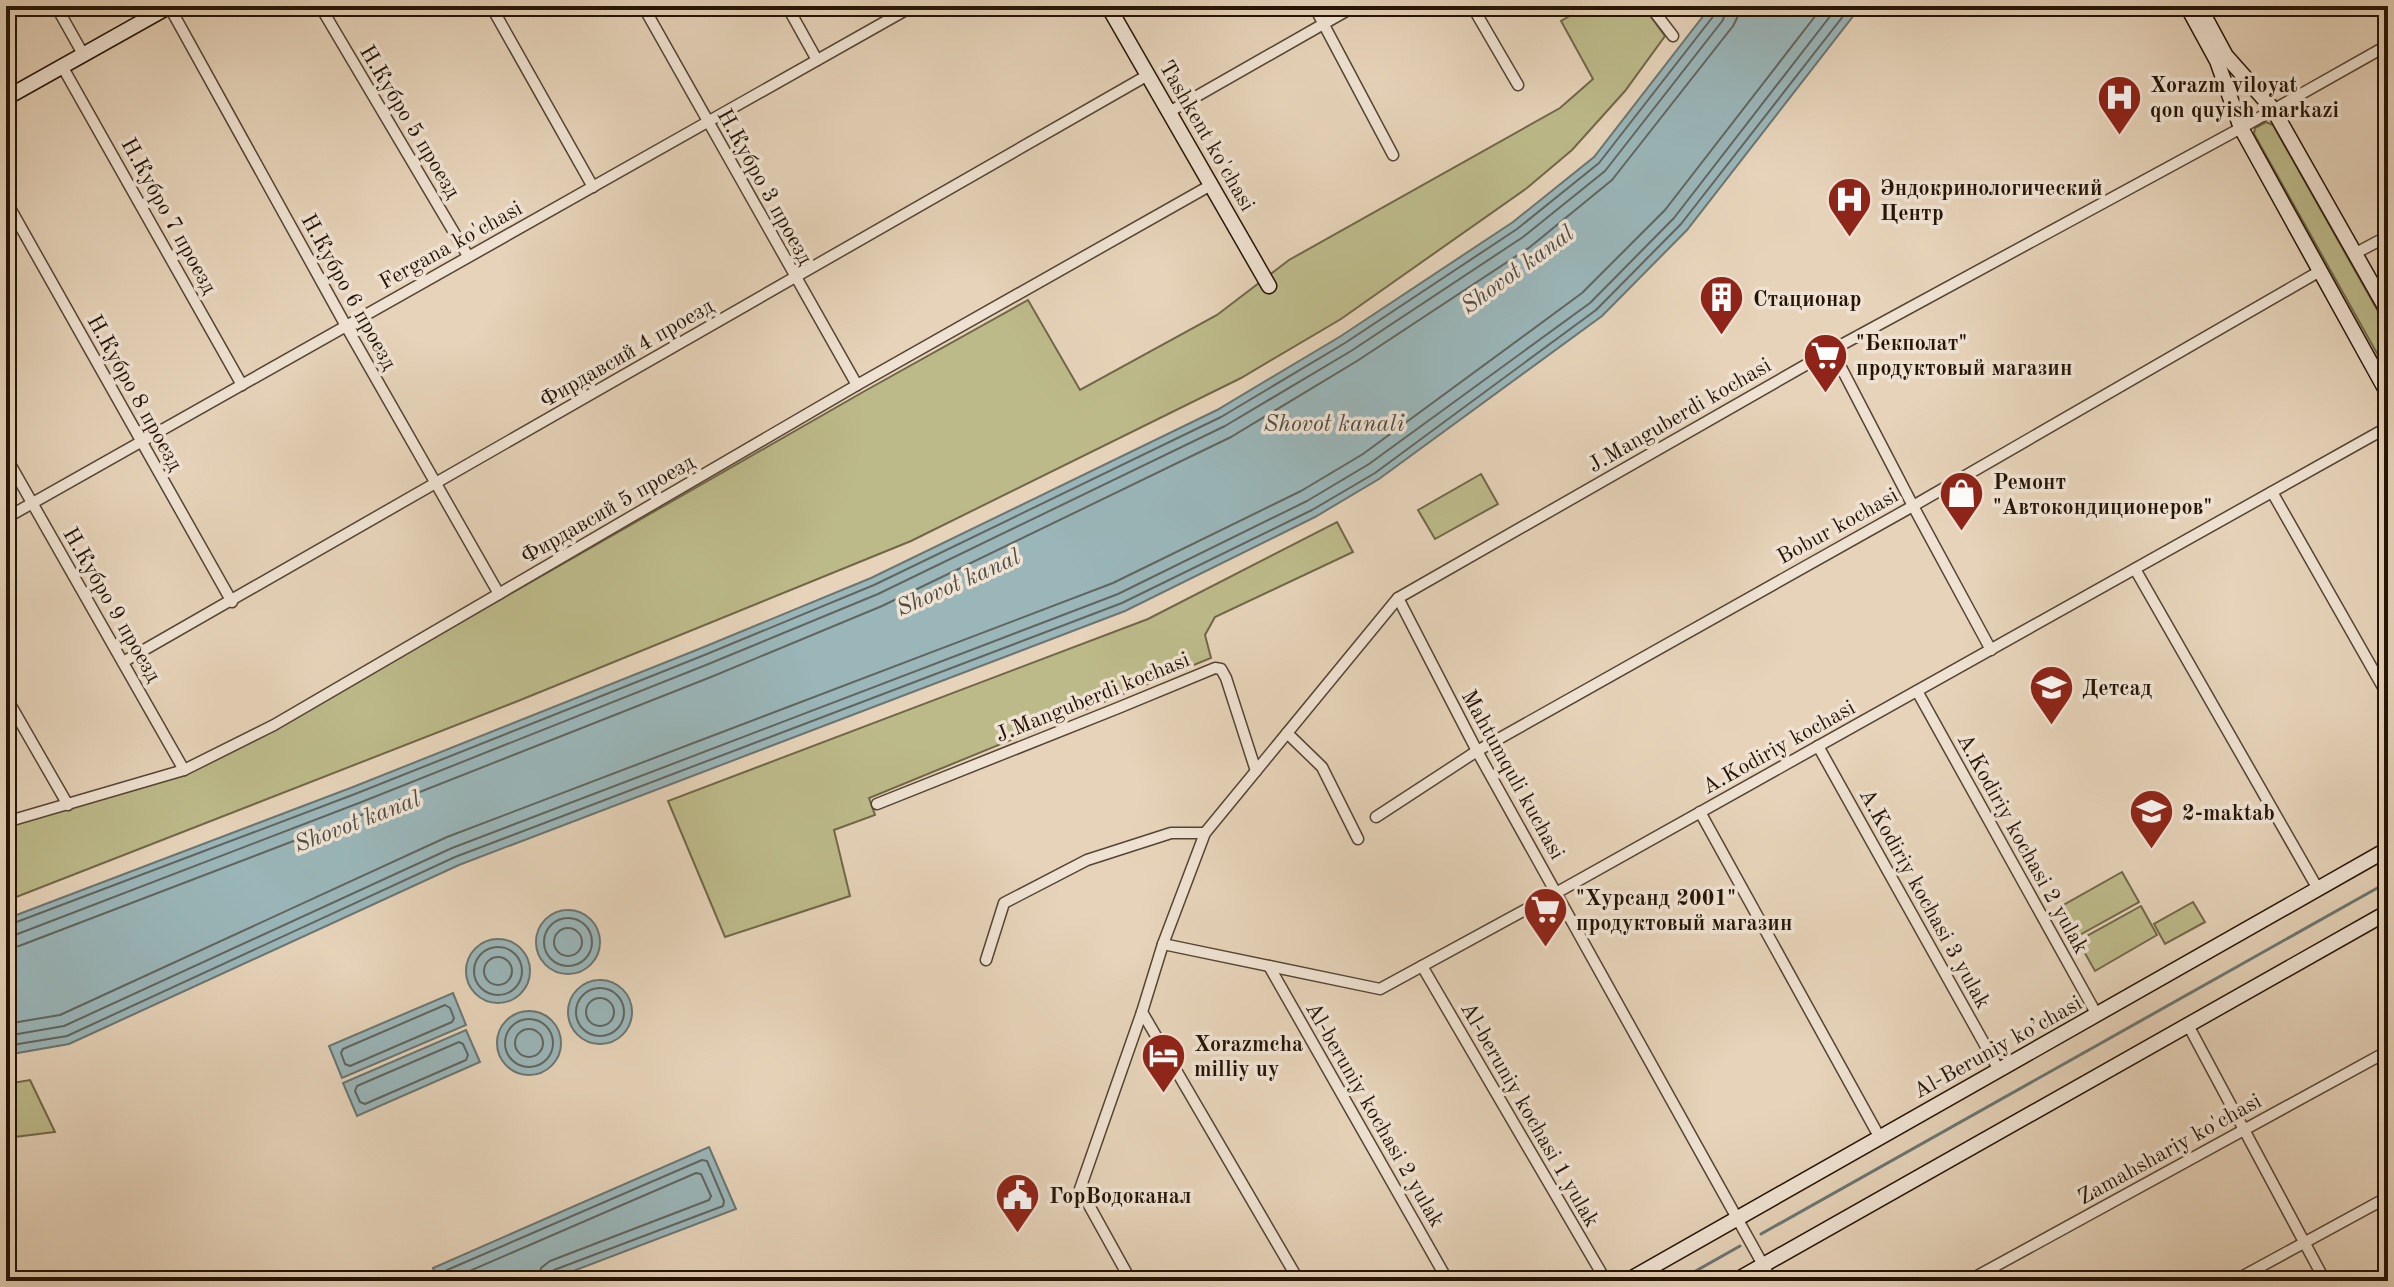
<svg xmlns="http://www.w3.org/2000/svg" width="2394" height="1287" font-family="'Old Standard TT',serif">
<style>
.green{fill:#bdba8a;stroke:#716748;stroke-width:2}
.water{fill:#9ab6b9;stroke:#6b7571;stroke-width:2}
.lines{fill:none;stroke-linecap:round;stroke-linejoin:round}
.shore{stroke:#606560;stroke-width:2}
.stream{stroke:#6b7571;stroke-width:3}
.street-casing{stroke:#543;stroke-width:13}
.secondary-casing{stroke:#251406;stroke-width:17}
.street{stroke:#efe2d2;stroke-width:10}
.secondary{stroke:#efe2d2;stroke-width:14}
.labels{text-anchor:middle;stroke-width:7;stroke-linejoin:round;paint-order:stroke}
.poi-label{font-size:22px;font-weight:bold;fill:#251406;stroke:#efe2d2;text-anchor:start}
.street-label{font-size:22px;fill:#251406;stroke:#efe2d2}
.water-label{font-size:24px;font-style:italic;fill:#4e4d45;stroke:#efe2d2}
</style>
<rect width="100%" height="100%" fill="#e6d3b9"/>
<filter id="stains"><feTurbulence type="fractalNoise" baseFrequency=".0025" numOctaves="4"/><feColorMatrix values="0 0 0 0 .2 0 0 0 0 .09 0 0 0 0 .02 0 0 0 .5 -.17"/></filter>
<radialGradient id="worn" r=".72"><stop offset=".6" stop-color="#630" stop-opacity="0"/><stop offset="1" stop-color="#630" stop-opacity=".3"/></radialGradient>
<g class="green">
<path d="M 1587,6 L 1643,6 L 1665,36 L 1625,91 L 1572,150 L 1527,188 L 1341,319 L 1241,378 L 911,541 L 518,701 L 6,901 L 6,827 L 81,803 L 260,737 L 863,392 L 1028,300 L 1080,390 L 1217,315 L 1289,260 L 1560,108 L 1593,79 L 1561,21 Z"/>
<path d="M 2266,122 L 2273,125 L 2388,329 L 2388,373 L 2254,134 L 2255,128 Z"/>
<path d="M 1481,474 L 1498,504 L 1435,539 L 1418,510 Z"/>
<path d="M 1337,522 L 1353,552 L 1215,617 L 1205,635 L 1211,658 L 869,798 L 875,815 L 834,830 L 850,896 L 725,937 L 668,801 L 1148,619 Z"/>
<path d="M 2122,872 L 2139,902 L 2076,937 L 2060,907 Z"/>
<path d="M 2193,902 L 2205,922 L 2165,944 L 2154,924 Z"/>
<path d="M 2141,906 L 2157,935 L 2095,971 L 2078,941 Z"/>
<path d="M 30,1080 L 55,1132 L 6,1138 L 6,1084 Z"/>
</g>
<g class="water">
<path d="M 1711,6 L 1861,6 L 1687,230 L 1602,316 L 1379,479 L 1315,517 L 1125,611 L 459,865 L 69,1044 L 6,1055 L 6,919 L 353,787 L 699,649 L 871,578 L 1217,410 L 1341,336 L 1513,222 L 1594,157 Z"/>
<circle cx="568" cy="942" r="32"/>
<circle cx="498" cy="971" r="32"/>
<circle cx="600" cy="1012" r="32"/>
<path d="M 453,993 L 466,1025 L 342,1078 L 329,1046 Z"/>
<circle cx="529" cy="1043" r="32"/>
<path d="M 466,1030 L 480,1062 L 357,1116 L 343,1083 Z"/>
<path d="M 709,1147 L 736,1209 L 547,1281 L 438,1281 L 433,1268 Z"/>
</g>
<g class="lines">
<g class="shore">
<circle cx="568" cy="942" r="24"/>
<path d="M 6,926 L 355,794 L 702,656 L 874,585 L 1221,417 L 1345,343 L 1517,229 L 1599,163 L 1715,14 L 1717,6"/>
<circle cx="568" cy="942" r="14"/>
<path d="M 6,936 L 15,935 L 359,803 L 706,665 L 878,594 L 1225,426 L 1351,351 L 1523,237 L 1605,171 L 1723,20 L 1727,6"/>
<circle cx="498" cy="971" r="24"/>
<path d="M 6,948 L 19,946 L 364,814 L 711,677 L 882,606 L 1231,437 L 1357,361 L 1530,247 L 1612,180 L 1733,26 L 1737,18 L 1739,6"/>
<circle cx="498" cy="971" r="14"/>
<circle cx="600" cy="1012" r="24"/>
<circle cx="600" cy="1012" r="14"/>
<path d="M 445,1005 L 450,1008 L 454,1018 L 452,1022 L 350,1066 L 345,1064 L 341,1053 L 343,1049 Z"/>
<circle cx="529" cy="1043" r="24"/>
<path d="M 6,1024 L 60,1015 L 447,837 L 1113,583 L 1301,491 L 1363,454 L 1582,293 L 1665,210 L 1823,6"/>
<circle cx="529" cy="1043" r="14"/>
<path d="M 6,1036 L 64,1026 L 452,848 L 1118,594 L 1307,501 L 1369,464 L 1590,303 L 1674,218 L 1838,6"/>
<path d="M 459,1042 L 463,1044 L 468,1055 L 466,1060 L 365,1104 L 360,1102 L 355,1091 L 357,1086 Z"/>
<path d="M 6,1046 L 67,1036 L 455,857 L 1122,603 L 1312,510 L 1375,473 L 1596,310 L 1681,224 L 1851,6"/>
<path d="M 445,1281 L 444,1273 L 447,1270 L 702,1160 L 707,1161 L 724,1201 L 723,1206 L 554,1270 L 549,1275 L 548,1281"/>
<path d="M 455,1281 L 458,1276 L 696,1173 L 701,1174 L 711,1196 L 709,1200 L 550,1261 L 541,1268 L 538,1281"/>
</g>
<g class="stream">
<path d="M 1761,1234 L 2388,882"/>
<path d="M 1678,1281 L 1740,1246"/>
</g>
<defs>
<g id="street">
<path d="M 56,6 L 83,54"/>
<path d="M 169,6 L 346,326 L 499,594"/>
<path d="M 320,6 L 468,256"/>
<path d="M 491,6 L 593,187"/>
<path d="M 643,6 L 857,385"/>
<path d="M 787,6 L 817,60"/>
<path d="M 1314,6 L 1393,155"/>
<path d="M 1472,6 L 1518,85"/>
<path d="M 1650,6 L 1673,36"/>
<path d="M 62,66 L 242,385"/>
<path d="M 1169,112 L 1355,6"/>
<path d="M 6,201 L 232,602"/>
<path d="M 2356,253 L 2388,236"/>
<path d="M 1832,350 L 1913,506 L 1991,650"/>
<path d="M 6,457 L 184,770"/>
<path d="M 2272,492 L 2388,696"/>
<path d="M 6,518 L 913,6"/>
<path d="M 2135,569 L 2318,889"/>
<path d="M 1398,598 L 1477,751 L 1772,1281"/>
<path d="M 123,662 L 1148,75"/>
<path d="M 1917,691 L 2097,1015"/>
<path d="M 6,697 L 68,805"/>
<path d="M 1287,733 L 1322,767 L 1358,839"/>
<path d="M 1818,746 L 1999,1070"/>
<path d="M 877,804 L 1118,708 L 1215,668 L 1221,669 L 1226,678 L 1256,771"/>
<path d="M 1700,812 L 1880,1138"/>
<path d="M 1376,817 L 1477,751 L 1913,506 L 2320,271"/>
<path d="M 6,822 L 184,770 L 274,725 L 857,385 L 1211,185"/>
<path d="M 1163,944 L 1380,989 L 1556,893 L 2388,427"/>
<path d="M 986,960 L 1004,903 L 1087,860 L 1171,833 L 1205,833"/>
<path d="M 1269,966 L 1448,1281"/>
<path d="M 1422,966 L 1606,1281"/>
<path d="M 1142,1012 L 1299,1281"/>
<path d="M 2188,1025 L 2325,1281"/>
<path d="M 1131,1281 L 1080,1189 L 1142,1012 L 1163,944 L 1205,833 L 1398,598 L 1832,350 L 2241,128 L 2388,45"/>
<path d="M 1968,1281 L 2388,1051"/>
<path d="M 2234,1281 L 2388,1197"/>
</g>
<g id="secondary">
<path d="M 1108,6 L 1269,286"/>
<path d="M 2187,6 L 2217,61 L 2241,128 L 2388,394"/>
<path d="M 2199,6 L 2226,56 L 2273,109 L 2388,312"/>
<path d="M 6,98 L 170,6"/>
<path d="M 1627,1281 L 2388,849"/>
<path d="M 1735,1281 L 2388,912"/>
</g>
</defs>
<use href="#street" class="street-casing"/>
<use href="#secondary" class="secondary-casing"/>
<use href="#street" class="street"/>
<use href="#secondary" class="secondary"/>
</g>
<defs>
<symbol id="hospital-pin" viewBox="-11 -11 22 30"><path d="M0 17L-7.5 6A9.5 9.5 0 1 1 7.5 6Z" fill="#8f2418" stroke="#efe2d2"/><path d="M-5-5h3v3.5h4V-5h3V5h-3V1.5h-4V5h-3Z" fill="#fff"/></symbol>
<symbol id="building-pin" viewBox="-11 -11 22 30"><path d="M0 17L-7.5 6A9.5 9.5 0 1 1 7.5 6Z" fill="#8f2418" stroke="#efe2d2"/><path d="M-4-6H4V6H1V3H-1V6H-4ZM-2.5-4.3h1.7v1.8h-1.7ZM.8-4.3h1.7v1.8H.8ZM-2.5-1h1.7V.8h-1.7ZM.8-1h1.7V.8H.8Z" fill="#fff"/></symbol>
<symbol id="supermarket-pin" viewBox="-11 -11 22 30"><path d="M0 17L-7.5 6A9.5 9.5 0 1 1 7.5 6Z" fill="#8f2418" stroke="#efe2d2"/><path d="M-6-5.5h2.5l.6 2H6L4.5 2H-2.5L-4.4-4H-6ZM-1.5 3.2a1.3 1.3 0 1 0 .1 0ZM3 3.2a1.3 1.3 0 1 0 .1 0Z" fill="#fff"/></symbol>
<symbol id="shop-pin" viewBox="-11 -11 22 30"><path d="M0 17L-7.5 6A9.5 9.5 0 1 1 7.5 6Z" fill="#8f2418" stroke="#efe2d2"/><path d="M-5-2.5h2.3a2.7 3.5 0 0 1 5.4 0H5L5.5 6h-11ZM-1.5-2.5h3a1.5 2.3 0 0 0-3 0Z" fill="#fff"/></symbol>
<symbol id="school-pin" viewBox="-11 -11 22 30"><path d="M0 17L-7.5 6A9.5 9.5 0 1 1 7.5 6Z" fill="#8f2418" stroke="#efe2d2"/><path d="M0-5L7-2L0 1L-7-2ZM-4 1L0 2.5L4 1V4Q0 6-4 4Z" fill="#fff"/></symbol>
<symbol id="hotel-pin" viewBox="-11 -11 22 30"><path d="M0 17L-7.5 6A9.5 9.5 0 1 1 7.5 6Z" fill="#8f2418" stroke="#efe2d2"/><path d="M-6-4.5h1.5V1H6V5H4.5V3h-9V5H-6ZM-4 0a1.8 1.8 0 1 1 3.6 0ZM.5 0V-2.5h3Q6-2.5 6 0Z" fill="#fff"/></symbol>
<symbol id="civic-pin" viewBox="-11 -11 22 30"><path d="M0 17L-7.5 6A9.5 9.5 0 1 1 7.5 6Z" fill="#8f2418" stroke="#efe2d2"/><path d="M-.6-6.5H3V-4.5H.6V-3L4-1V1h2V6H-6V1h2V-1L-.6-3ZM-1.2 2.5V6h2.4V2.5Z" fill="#fff"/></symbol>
</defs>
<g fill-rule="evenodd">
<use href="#hospital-pin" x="2094" y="72" width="51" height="69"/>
<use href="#hospital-pin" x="1824" y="174" width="51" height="69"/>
<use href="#building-pin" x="1696" y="272" width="51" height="69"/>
<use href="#supermarket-pin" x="1800" y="330" width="51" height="69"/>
<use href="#shop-pin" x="1936" y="468" width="51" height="69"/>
<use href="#school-pin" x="2026" y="662" width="51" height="69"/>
<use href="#school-pin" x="2126" y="786" width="51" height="69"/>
<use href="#supermarket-pin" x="1520" y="884" width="51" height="69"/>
<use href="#hotel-pin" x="1138" y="1030" width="51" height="69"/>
<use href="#civic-pin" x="992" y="1170" width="51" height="69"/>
</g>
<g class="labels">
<g class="poi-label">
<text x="2150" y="92">Xorazm viloyat<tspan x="2150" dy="25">qon quyish markazi</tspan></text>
<text x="1880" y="195">Эндокринологический<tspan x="1880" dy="25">Центр</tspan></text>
<text x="1753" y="306">Стационар</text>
<text x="1856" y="350">"Бекполат"<tspan x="1856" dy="25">продуктовый магазин</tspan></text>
<text x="1993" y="489">Ремонт<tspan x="1993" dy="25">"Автокондиционеров"</tspan></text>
<text x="2082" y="695">Детсад</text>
<text x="2182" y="820">2-maktab</text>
<text x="1576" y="905">"Хурсанд 2001"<tspan x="1576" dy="25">продуктовый магазин</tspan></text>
<text x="1194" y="1051">Xorazmcha<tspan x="1194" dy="25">milliy uy</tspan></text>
<text x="1049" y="1203">ГорВодоканал</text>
</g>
<g class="street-label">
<text transform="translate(411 121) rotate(59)" y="8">Н.Кубро 5 проезд</text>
<text transform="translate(1208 135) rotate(60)" y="8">Tashkent ko'chasi</text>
<text transform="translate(766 186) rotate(61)" y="8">Н.Кубро 3 проезд</text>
<text transform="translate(170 215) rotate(61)" y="8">Н.Кубро 7 проезд</text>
<text transform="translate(450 244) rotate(-29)" y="8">Fergana ko'chasi</text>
<text transform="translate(350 291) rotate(61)" y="8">Н.Кубро 6 проезд</text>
<text transform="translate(626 352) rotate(-30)" y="8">Фирдавсий 4 проезд</text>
<text transform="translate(136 392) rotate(61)" y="8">Н.Кубро 8 проезд</text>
<text transform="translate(1679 414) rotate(-30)" y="8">J.Manguberdi kochasi</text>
<text transform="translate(607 508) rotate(-30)" y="8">Фирдавсий 5 проезд</text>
<text transform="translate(1837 525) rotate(-29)" y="8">Bobur kochasi</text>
<text transform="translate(113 604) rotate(60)" y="8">Н.Кубро 9 проезд</text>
<text transform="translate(1092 696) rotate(-22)" y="8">J.Manguberdi kochasi</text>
<text transform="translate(1778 746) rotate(-29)" y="8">A.Kodiriy kochasi</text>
<text transform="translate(1514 774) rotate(61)" y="8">Mahtumquli kuchasi</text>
<text transform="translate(2024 843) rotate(61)" y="8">A.Kodiriy kochasi 2 yulak</text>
<text transform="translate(1926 898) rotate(61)" y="8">A.Kodiriy kochasi 3 yulak</text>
<text transform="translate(1997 1046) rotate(-29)" y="8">Al-Beruniy ko’chasi</text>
<text transform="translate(1376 1114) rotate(60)" y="8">Al-beruniy kochasi 2 yulak</text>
<text transform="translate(1531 1114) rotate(60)" y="8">Al-beruniy kochasi 1 yulak</text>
<text transform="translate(2169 1148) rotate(-29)" y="8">Zamahshariy ko'chasi</text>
</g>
<g class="water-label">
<text transform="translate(1517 269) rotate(-36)" y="8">Shovot kanal</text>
<text x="1334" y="431">Shovot kanali</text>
<text transform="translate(958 582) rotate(-24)" y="8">Shovot kanal</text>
<text transform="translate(357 821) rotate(-21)" y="8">Shovot kanal</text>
</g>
</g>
<rect width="2394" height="1287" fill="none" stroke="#e6d3b9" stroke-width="32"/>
<rect x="8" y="8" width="2378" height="1271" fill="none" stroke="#251406" stroke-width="4"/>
<rect x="16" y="16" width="2362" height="1255" fill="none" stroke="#251406" stroke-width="2"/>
<rect width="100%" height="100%" filter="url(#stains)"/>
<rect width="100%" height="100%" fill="url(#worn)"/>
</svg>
